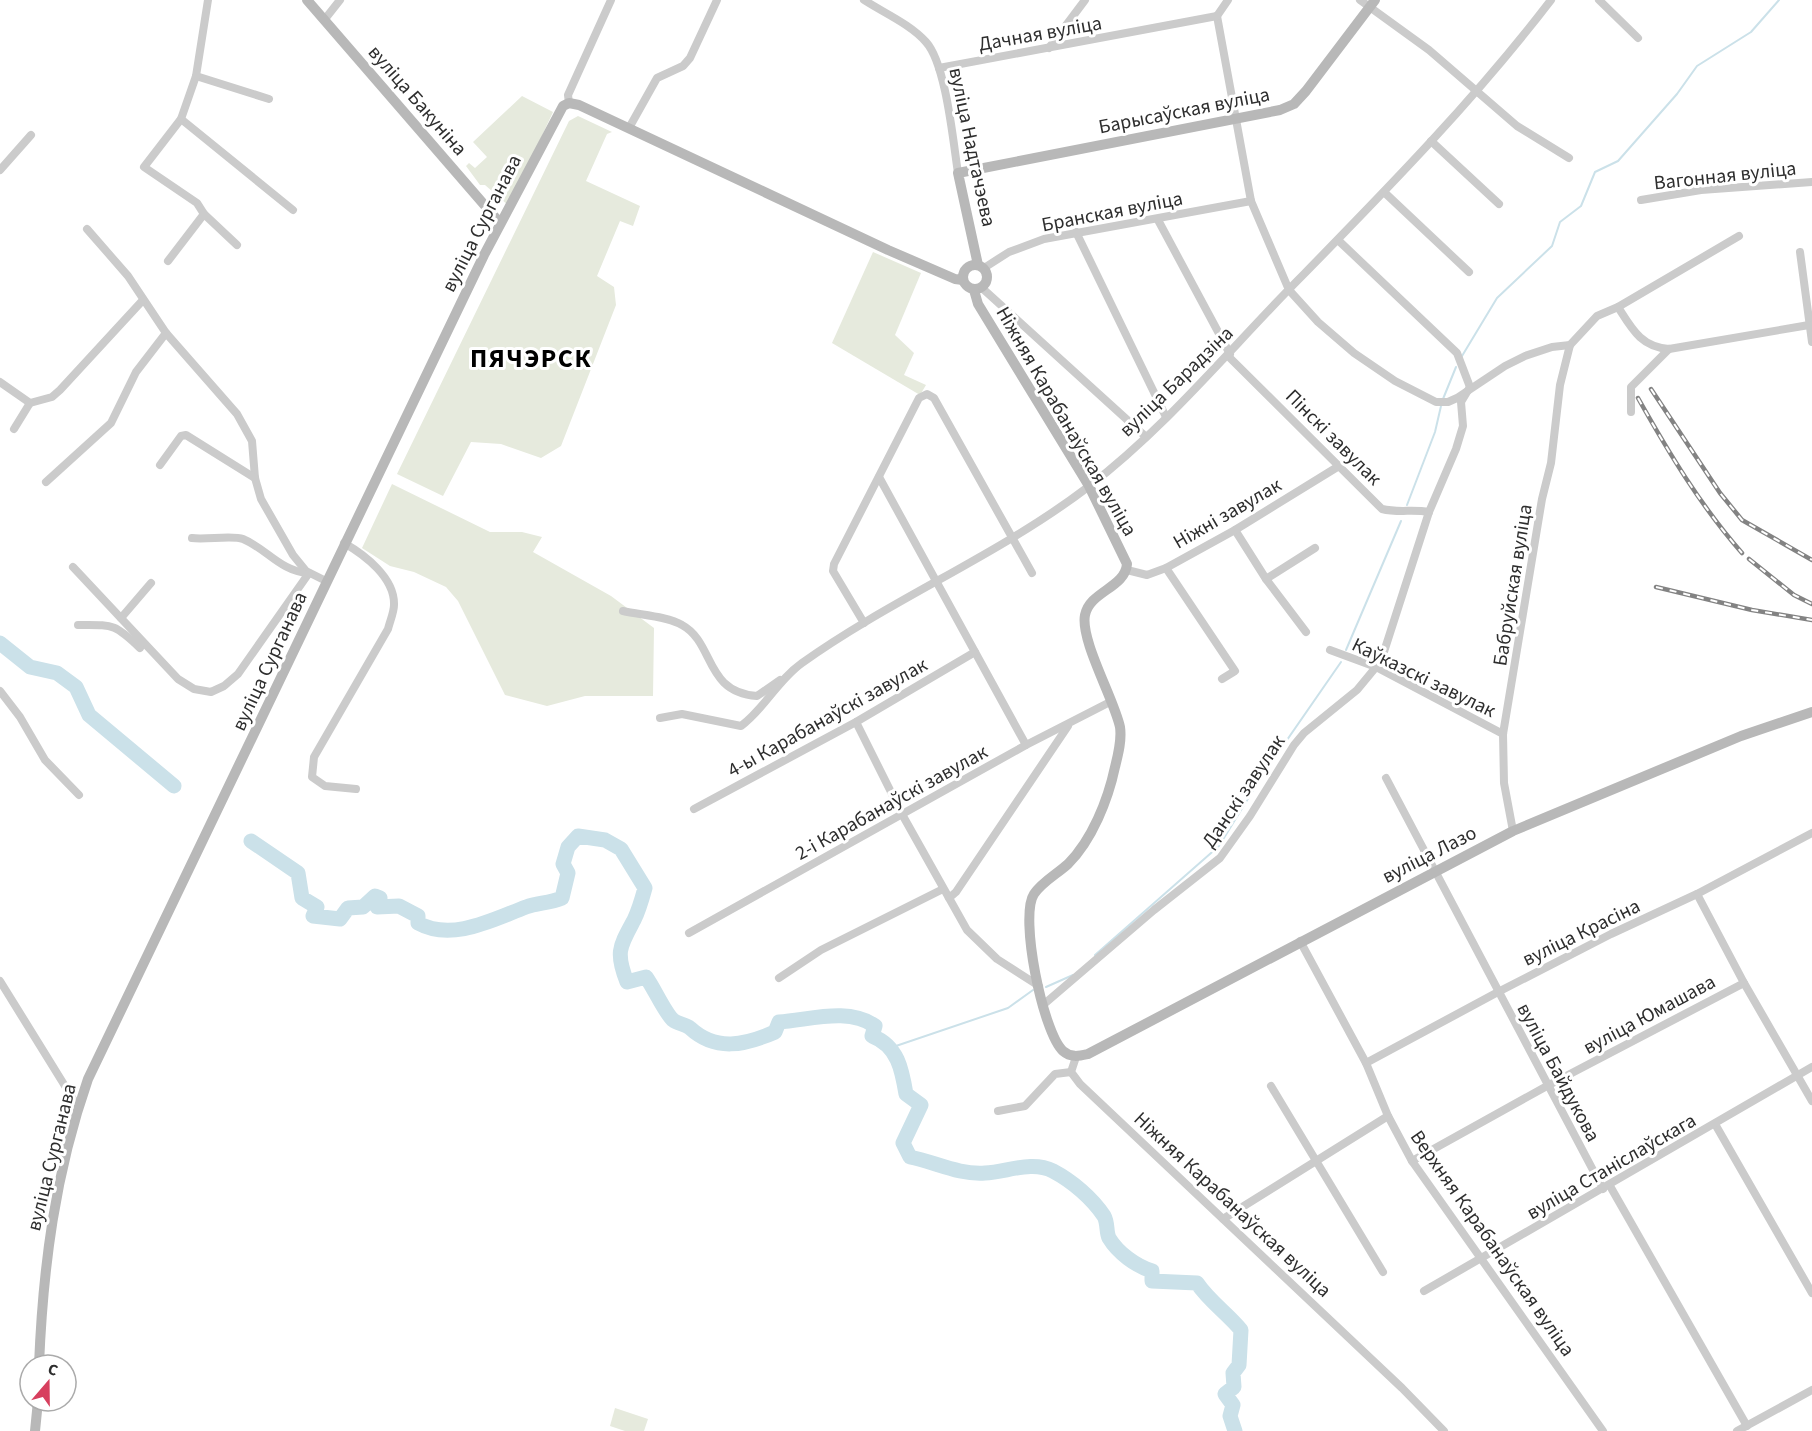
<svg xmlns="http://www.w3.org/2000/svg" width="1812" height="1431" font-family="'Source Sans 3',sans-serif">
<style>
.green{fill:#e6eadd}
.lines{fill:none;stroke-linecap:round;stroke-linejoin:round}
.stream{stroke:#cbe1e9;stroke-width:2}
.river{stroke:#cbe1e9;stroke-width:15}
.street{stroke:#cbcbcb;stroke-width:8}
.secondary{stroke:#b8b8b8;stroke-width:10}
.rail-casing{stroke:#838383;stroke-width:4.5}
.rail{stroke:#fff;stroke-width:2;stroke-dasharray:7;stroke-linecap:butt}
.labels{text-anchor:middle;stroke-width:6;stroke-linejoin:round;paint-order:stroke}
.street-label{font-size:20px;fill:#2e2e2e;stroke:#fff}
.district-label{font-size:26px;font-weight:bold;letter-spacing:1.5px;fill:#000;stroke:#fff}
</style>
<rect width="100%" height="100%" fill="#fff"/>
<g class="green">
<path d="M 522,96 L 553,112 L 509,206 L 485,185 L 480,185 L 466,166 L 469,163 L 475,168 L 487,157 L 473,142 Z"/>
<path d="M 578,116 L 612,132 L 607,134 L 586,181 L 640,206 L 633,226 L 620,221 L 597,276 L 614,287 L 616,305 L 561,446 L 541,458 L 501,444 L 471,442 L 443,496 L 397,474 L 569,121 Z"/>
<path d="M 873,252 L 921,273 L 895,335 L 914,353 L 904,375 L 926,385 L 920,395 L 832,343 Z"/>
<path d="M 392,484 L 490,532 L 522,532 L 542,537 L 533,552 L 611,596 L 654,628 L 653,696 L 585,696 L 547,706 L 505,695 L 458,601 L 446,587 L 414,572 L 390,566 L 362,548 Z"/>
<path d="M 615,1408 L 648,1419 L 644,1431 L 625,1431 L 610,1426 Z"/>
</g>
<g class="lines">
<g class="stream">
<path d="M 1462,356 L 1497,298 L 1552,246 L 1560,222 L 1581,206 L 1595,172 L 1618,161 L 1677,94 L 1697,66 L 1751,32 L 1779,0"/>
<path d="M 1443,399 L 1456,367"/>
<path d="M 1407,505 L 1435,432 L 1441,406"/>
<path d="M 1346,650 L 1401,521"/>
<path d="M 1095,955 L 1219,846 L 1260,779 L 1341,662"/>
<path d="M 1046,987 L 1073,975"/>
<path d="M 890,1048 L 1008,1008 L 1033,990"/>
</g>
<g class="river">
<path d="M 0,643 L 30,667 L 57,673 L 76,687 L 89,715 L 174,786"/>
<path d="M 251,841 L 298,873 L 302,898 L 317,907 L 313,916 L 340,919 L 348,908 L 363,907 L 375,896 L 380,898 L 377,907 L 399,906 L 418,916 L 418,923 C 452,942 494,919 526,907 C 538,903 550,903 562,898 L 568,873 L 563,864 L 568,847 L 578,836 L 605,840 L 621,849 L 645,888 C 642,899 639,910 634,920 C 620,946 615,952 627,982 L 646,977 C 654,988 665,1013 673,1020 C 678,1024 685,1024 690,1028 C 716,1052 745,1045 775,1032 L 779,1022 C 810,1020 848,1007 875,1026 L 872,1036 C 898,1046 902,1070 906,1094 L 921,1105 L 903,1143 L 910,1157 C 935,1162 959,1175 985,1173 C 1007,1172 1032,1160 1053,1171 C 1072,1181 1092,1198 1104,1216 C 1108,1223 1106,1232 1109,1238 C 1118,1253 1136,1266 1152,1271 L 1152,1281 L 1197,1283 C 1209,1301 1227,1313 1241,1330 L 1239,1365 L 1233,1373 L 1234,1387 L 1225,1394 L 1233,1405 L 1230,1416 L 1235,1431"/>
</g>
<g class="street">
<path d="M 864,0 C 884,13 910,24 926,42 C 946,64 953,141 958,173"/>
<path d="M 1360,0 L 1429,50 L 1517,126 L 1569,158"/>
<path d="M 1599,0 L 1638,38"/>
<path d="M 1217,16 L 1251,201 L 1289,290 L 1318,322 L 1354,353 L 1395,381 L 1436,402 L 1448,402 L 1457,398 L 1505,366 L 1525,356 L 1552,347 L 1570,345"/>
<path d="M 1217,16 L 1228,0"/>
<path d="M 325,19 L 340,0"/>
<path d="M 1049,48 L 1085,0"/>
<path d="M 939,68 L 1217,16"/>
<path d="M 196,76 L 269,99"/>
<path d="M 569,103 L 568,95 L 611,0"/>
<path d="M 181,119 L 293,210"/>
<path d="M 629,128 L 657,78 L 683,66 L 690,58 L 717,0"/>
<path d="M 1431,141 L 1499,204"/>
<path d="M 0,170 L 31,135"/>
<path d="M 1384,192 L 1469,272"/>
<path d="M 1641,200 L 1701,190 L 1812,182"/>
<path d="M 204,214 L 237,245"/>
<path d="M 1158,220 L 1230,354"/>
<path d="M 87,229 L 128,276 L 166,333 L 237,414 L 252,441 L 255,478 L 261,499 L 293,555 L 306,571 L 326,581"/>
<path d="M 1076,232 L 1166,417"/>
<path d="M 1339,241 L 1457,353 L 1470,387"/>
<path d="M 1800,252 L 1812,342"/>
<path d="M 168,261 L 204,214 L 197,203 L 144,167 L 181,119 L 196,76 L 208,0"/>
<path d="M 984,268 L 1009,252 L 1044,239 L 1251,201"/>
<path d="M 982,288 L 1145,436"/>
<path d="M 1618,307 C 1632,329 1641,347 1669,349 L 1809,325"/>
<path d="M 1228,356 L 1382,509 C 1398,513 1413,509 1429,512"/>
<path d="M 0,382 L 30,403 L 52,397 L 60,390 L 143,300"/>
<path d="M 1631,412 L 1631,387 L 1669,349"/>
<path d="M 14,429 L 30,403"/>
<path d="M 160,465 L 181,436 L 186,435 L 255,478"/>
<path d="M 879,477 L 1026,745"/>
<path d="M 46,482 L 111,423 L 136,372 L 166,333"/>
<path d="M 1235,530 L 1266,579 L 1306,632"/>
<path d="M 192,538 C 205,540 233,535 243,539 C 267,549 280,571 308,573"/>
<path d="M 344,543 C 365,555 395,578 394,605 C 394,612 390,621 388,629 L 314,757 L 312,777 L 325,786 L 356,789"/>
<path d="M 73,567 L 178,679 L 194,689 L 211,692 L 224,686 L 238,674 L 309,573"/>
<path d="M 1166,568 L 1235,671 L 1222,679"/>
<path d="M 1127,570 L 1147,575 L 1166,568 L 1235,530 L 1339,466"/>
<path d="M 1266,579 L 1315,548"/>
<path d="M 623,611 C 640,615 667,616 682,625 C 715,643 704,692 757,696 L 780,680"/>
<path d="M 121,618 L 151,583"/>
<path d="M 864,623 L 833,571 L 834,564 L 919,398 L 927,394 L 934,398 L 1032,573"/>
<path d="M 78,625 C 113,625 114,623 140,648"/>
<path d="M 1330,650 L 1376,667 L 1503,734"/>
<path d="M 0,691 L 20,717 L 45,760 L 79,795"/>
<path d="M 660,718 L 682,714 L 741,726 C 765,708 778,680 802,663 C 893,598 999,555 1088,487 C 1169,425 1233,345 1304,274 C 1390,186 1476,98 1551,0"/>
<path d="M 856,722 L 903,816 L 967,930 L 997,959 L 1039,986"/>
<path d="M 1386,778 L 1603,1189"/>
<path d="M 694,809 L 856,722 L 975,652"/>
<path d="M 1513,831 L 1504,783 L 1503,734 L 1542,499 L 1551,463 L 1560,385 L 1570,345 L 1597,316 L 1618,307 L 1739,236"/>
<path d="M 1697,894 L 1744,983 L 1812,1101"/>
<path d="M 949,898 L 956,892 L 1068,726"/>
<path d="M 689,933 L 1026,745 L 1110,702"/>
<path d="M 1300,941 L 1366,1063 L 1388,1116 L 1412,1161 L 1603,1431"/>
<path d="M 779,978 L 821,950 L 943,889"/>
<path d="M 0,981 L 78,1107"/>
<path d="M 1043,1005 L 1154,910 L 1220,858 L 1250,816 L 1294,745 L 1304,733 L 1357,690 L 1381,661 L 1429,512 L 1456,449 L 1463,426 L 1461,402 L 1470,387"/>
<path d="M 1076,1057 L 1071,1072 L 1080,1084 L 1402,1388 L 1444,1431"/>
<path d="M 1366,1063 L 1498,992 L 1611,934 L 1697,894 L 1812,833"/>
<path d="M 1271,1086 L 1383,1272"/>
<path d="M 998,1111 L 1025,1106 L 1055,1074 L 1071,1072"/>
<path d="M 1715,1124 L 1812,1293"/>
<path d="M 1412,1161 L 1547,1086 L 1744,983"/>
<path d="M 1610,1186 L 1747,1426"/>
<path d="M 1223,1219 L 1388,1116"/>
<path d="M 1424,1291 L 1812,1067"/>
<path d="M 1737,1431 L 1812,1390"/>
</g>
<g class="secondary">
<path d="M 307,0 L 500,223"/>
<circle cx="975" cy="277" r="12"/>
<path d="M 978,265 L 958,173 L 1280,110 L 1294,104 L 1306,91 L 1375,0"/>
<path d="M 974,290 L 978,304 L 1089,486 L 1127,564 C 1125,588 1090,591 1085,615 C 1080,640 1114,699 1120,727 C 1122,740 1118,755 1115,767 C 1108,800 1092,840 1068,864 C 1057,874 1042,882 1034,894 C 1019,916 1043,1033 1063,1051 C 1071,1058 1079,1056 1088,1054 L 1513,831 L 1741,736 L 1812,712"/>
<path d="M 39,1365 C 43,1267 55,1173 88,1079 L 484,255 L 563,106 L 569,103 L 579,105 L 888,250 L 955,279 L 963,280"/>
<path d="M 35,1431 L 38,1401"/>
</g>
<defs>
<g id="rail">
<path d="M 1651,389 L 1720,493 L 1742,520 L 1812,560"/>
<path d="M 1638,398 C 1669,453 1700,505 1742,553"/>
<path d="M 1749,559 L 1794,595 L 1812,604"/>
<path d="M 1656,587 L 1752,610 L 1812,620"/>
</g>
</defs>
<use href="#rail" class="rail-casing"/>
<use href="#rail" class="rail"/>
</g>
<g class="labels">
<g class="street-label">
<text transform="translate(1040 33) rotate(-10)" y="7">Дачная вуліца</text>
<text transform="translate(418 100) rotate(49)" y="7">вуліца Бакуніна</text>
<text transform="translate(1184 110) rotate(-11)" y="7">Барысаўская вуліца</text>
<text transform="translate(973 147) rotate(78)" y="7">вуліца Надтачэева</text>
<text transform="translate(1725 175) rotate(-6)" y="7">Вагонная вуліца</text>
<text transform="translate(1112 211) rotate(-11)" y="7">Бранская вуліца</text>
<text transform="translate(481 223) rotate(-63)" y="7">вуліца Сурганава</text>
<text transform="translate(1176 381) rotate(-44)" y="7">вуліца Барадзіна</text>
<text transform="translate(1067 421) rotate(60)" y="7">Ніжняя Карабанаўская вуліца</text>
<text transform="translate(1334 437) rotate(45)" y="7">Пінскі завулак</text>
<text transform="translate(1227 513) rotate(-30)" y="7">Ніжні завулак</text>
<text transform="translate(1512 585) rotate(-81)" y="7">Бабруйская вуліца</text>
<text transform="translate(269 661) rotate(-65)" y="7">вуліца Сурганава</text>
<text transform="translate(1424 677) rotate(26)" y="7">Каўказскі завулак</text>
<text transform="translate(827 717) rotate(-29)" y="7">4-ы Карабанаўскі завулак</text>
<text transform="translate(1243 791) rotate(-56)" y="7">Данскі завулак</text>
<text transform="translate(891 802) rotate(-29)" y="7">2-і Карабанаўскі завулак</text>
<text transform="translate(1429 854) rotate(-27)" y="7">вуліца Лазо</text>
<text transform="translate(1581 932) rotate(-26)" y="7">вуліца Красіна</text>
<text transform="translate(1649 1014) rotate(-28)" y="7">вуліца Юмашава</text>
<text transform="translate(1559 1072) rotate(62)" y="7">вуліца Байдукова</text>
<text transform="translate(51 1157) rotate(-76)" y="7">вуліца Сурганава</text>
<text transform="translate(1611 1166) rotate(-30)" y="7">вуліца Станіслаўскага</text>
<text transform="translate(1233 1204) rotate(43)" y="7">Ніжняя Карабанаўская вуліца</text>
<text transform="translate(1493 1243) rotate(55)" y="7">Верхняя Карабанаўская вуліца</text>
</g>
<g class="district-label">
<text x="531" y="367">ПЯЧЭРСК</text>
</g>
</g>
<g transform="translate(48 1383) rotate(20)"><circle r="28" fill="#ffffff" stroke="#ababab" stroke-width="1.5"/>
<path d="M0-4.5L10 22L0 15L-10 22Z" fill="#d73f5e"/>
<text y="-9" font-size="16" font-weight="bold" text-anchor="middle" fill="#2e2e2e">С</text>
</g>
</svg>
